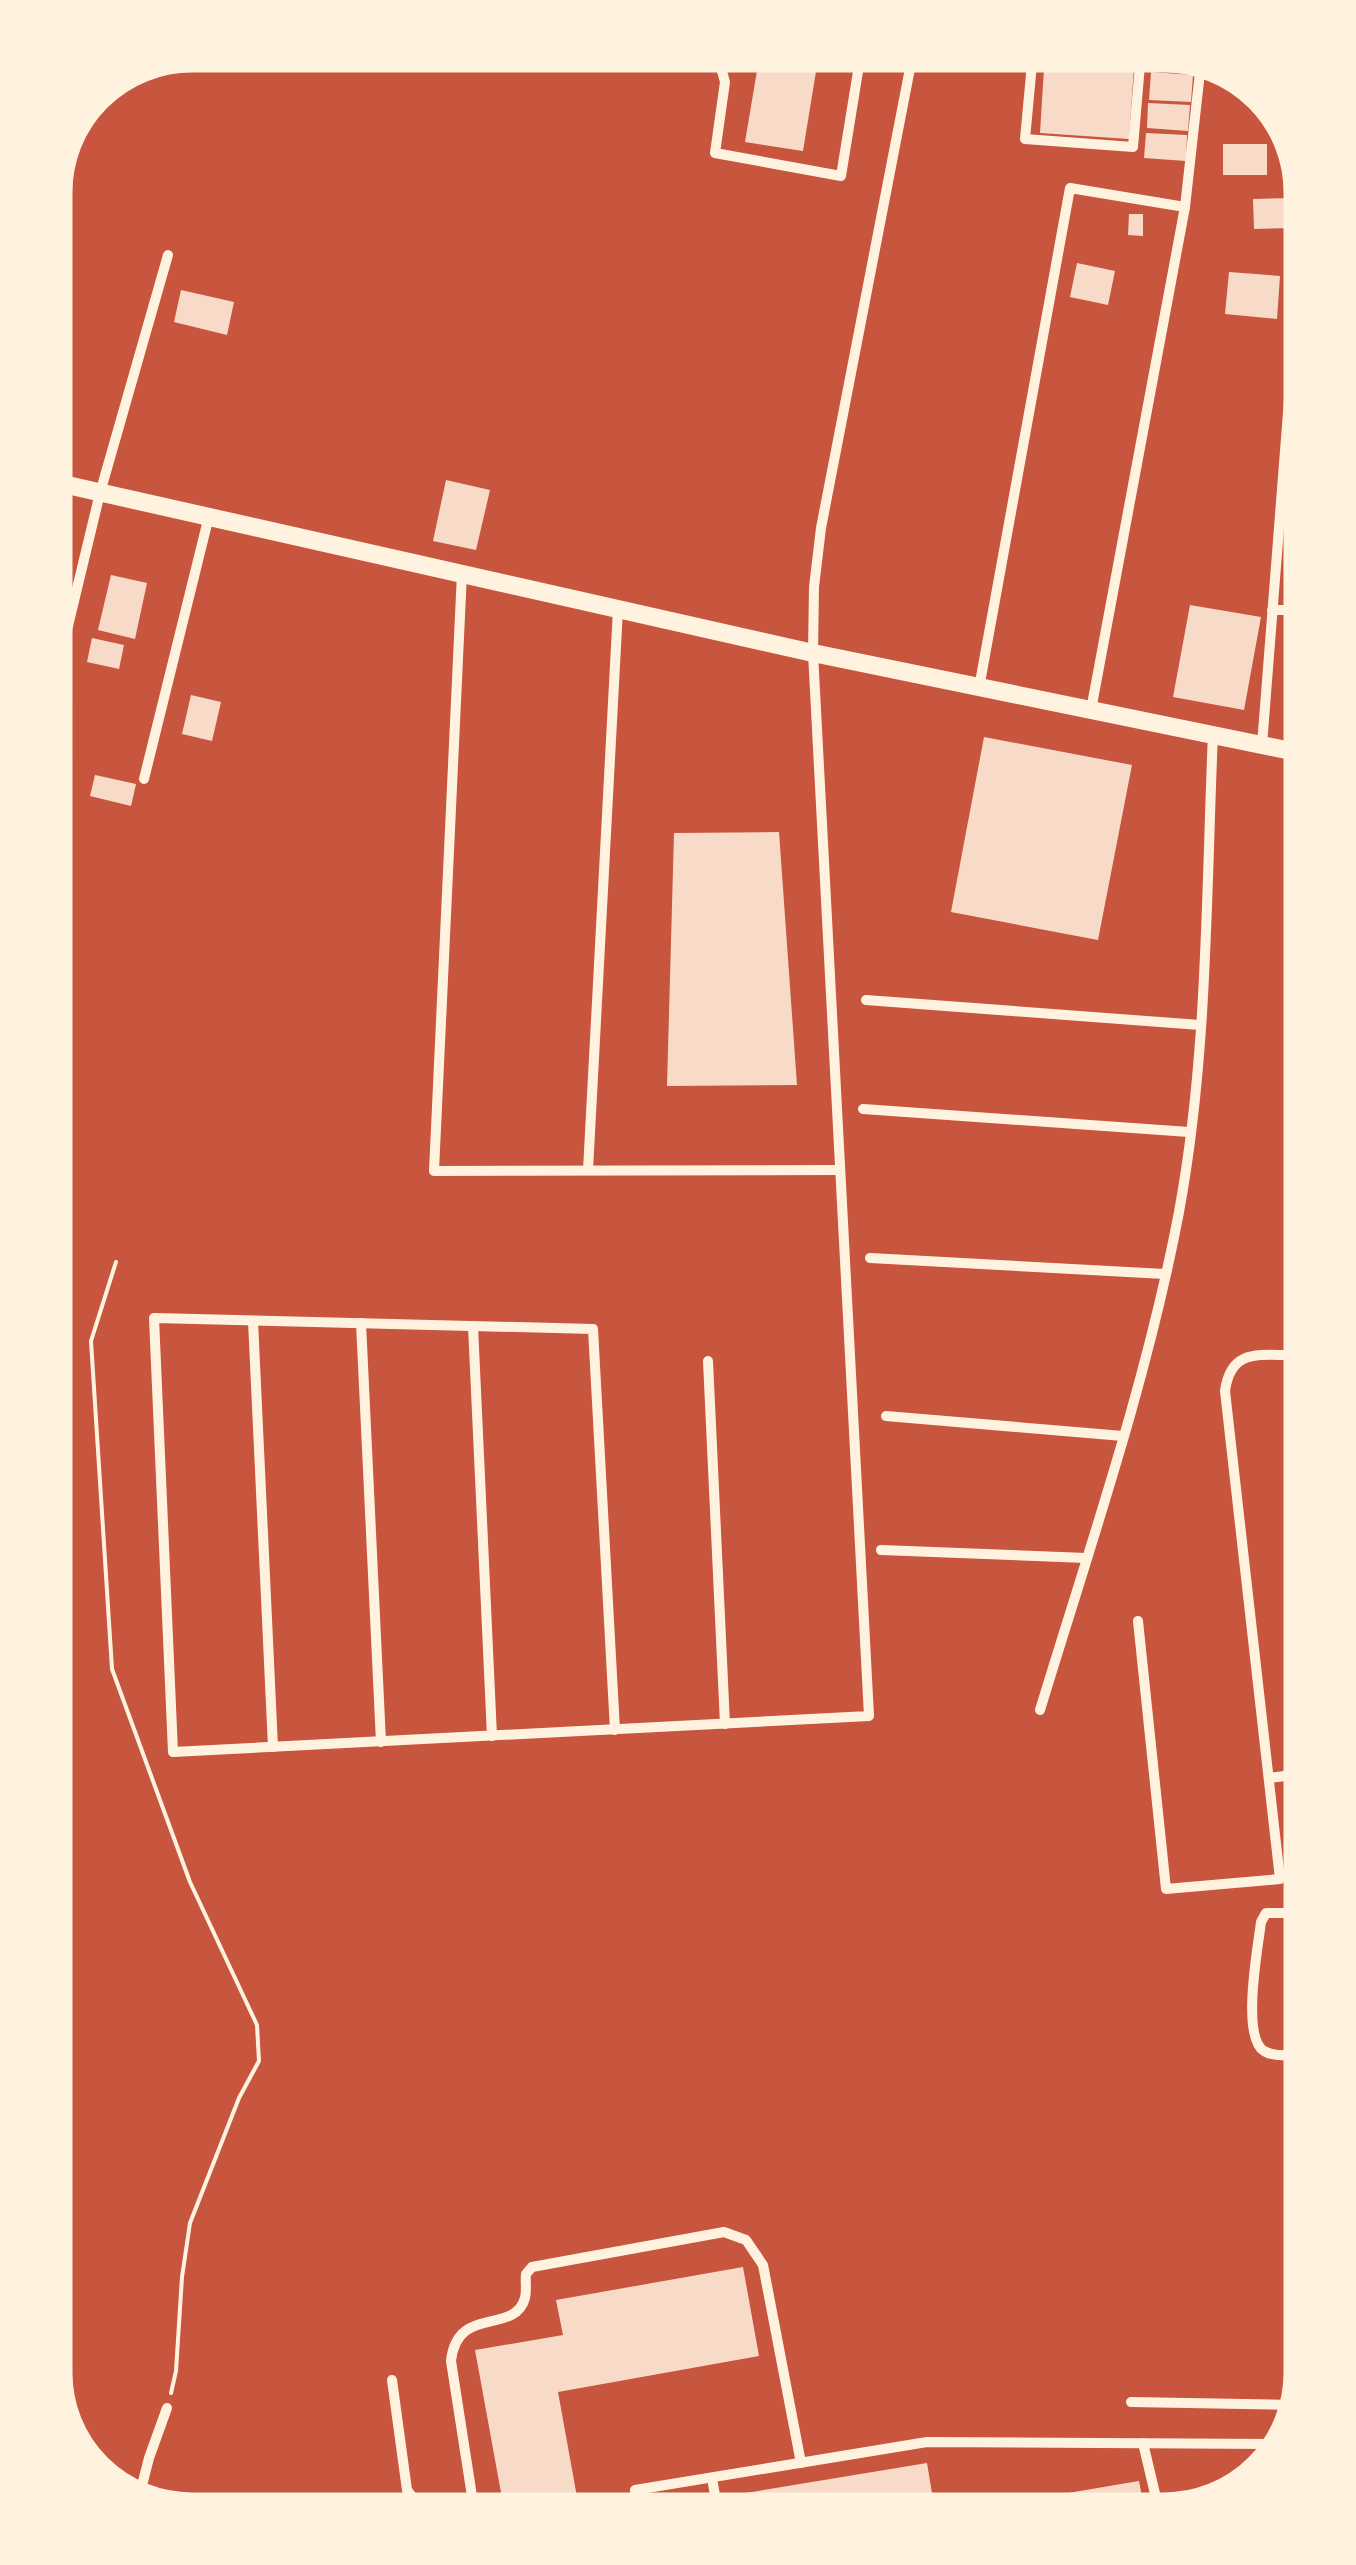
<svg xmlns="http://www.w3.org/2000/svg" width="1356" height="2565" font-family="'Titillium Web',sans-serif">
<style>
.building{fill:#f7dbc8}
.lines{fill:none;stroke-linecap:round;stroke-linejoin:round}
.path{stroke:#fff3e0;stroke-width:4}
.minor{stroke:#fff3e0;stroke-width:10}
.tertiary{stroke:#fff3e0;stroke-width:18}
.rim{fill:none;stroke:#fff3e0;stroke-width:5}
</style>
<rect width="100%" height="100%" fill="#c8553d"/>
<g class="building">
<path d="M 760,53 L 819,53 L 803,151 L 745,142 Z"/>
<path d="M 1045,53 L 1135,53 L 1129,139 L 1040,133 Z"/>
<path d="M 1151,53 L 1174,53 L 1189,58 L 1188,70 L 1150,68 Z"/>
<path d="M 1151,72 L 1193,75 L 1191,102 L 1149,100 Z"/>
<path d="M 1148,103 L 1190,105 L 1188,131 L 1147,128 Z"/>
<path d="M 1146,133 L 1187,135 L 1186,161 L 1144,158 Z"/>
<rect x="1223" y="144" width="44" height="31"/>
<path d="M 1293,198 L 1293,228 L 1254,229 L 1253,199 Z"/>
<path d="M 1129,214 L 1143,214 L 1143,236 L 1128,235 Z"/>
<path d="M 1077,263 L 1115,271 L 1108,305 L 1070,297 Z"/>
<path d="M 1229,272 L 1280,276 L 1277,319 L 1225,314 Z"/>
<path d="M 181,290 L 234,302 L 227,335 L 174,322 Z"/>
<path d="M 446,480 L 490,490 L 476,550 L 433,541 Z"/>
<path d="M 111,575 L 147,583 L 135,639 L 98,630 Z"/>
<path d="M 1190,605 L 1261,617 L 1244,710 L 1173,697 Z"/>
<path d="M 92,638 L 124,645 L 119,669 L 87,662 Z"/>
<path d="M 191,695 L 221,702 L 212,741 L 182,734 Z"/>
<path d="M 984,737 L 1132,765 L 1098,940 L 951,912 Z"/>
<path d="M 95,775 L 136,784 L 131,806 L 90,796 Z"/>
<path d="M 779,832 L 797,1085 L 667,1086 L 674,833 Z"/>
<path d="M 743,2267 L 759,2356 L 558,2392 L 579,2508 L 504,2509 L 475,2350 L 563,2335 L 556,2300 Z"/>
<path d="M 927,2463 L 934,2505 L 735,2507 L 733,2495 Z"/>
<path d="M 1139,2481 L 1143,2502 L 1014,2504 L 1014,2502 Z"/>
</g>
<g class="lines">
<path class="path" d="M 116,1262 L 91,1341 L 112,1669 L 190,1882 L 257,2025 L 259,2061 L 239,2098 L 190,2223 L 182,2277 L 176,2371 L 171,2393"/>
<g class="minor">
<path d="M 717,53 L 725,82 L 715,153 L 841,176 L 861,53"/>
<path d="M 1033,53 L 1025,139 L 1133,147 L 1141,53"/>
<path d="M 462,573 L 434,1171 L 840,1170"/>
<path d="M 1272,610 L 1295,610"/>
<path d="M 55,680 L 100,493 L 168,255"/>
<path d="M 979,688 L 1070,188 L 1185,207"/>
<path d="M 1091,710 L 1185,207 L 1201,63"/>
<path d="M 1262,745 L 1294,336"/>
<path d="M 144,779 L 209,516"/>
<path d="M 866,1000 L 1200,1025"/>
<path d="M 863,1109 L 1189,1132"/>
<path d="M 588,1170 L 618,609"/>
<path d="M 870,1258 L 1165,1274"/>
<path d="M 253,1321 L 273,1747"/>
<path d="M 361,1323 L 381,1742"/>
<path d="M 473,1326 L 492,1736"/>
<path d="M 708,1361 L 725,1724"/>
<path d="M 886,1416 L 1123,1436"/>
<path d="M 881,1550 L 1086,1558"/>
<path d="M 1138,1621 L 1166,1889 L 1280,1879 L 1225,1391 C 1231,1346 1262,1356 1299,1355"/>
<path d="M 1040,1710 C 1090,1546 1147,1381 1179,1212 C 1208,1055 1206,893 1213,734"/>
<path d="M 615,1730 L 593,1329 L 154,1318 L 173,1752 L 869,1716 L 813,653 L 814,587 L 821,528 L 913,53"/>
<path d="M 1269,1778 L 1301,1774"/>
<path d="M 1301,1913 L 1266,1913 L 1261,1922 C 1258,1947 1241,2037 1264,2051 C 1273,2057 1290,2055 1302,2056"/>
<path d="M 392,2380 L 407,2490 L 422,2510"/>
<path d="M 1131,2402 L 1294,2405"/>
<path d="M 1143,2443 L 1157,2502"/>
<path d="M 712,2478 L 717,2507"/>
<path d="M 139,2497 L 149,2458 L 167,2408"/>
<path d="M 638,2508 L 635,2490 L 927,2442 L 1282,2444"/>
<path d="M 474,2509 L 451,2361 C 457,2304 514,2336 525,2298 C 527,2290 525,2282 526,2274 L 532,2267 L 724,2232 L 746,2240 L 763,2265 L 801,2463"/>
</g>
<path class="tertiary" d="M 54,482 L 813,653 L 1296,752"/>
</g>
<path d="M0 0H1356V2565H0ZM192 70H1164A122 122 0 0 1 1286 192V2373A122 122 0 0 1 1164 2495H192A122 122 0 0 1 70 2373V192A122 122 0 0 1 192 70Z" fill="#fff3e0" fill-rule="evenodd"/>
<path class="rim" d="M192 70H1164A122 122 0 0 1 1286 192V2373A122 122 0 0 1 1164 2495H192A122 122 0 0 1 70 2373V192A122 122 0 0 1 192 70Z"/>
</svg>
